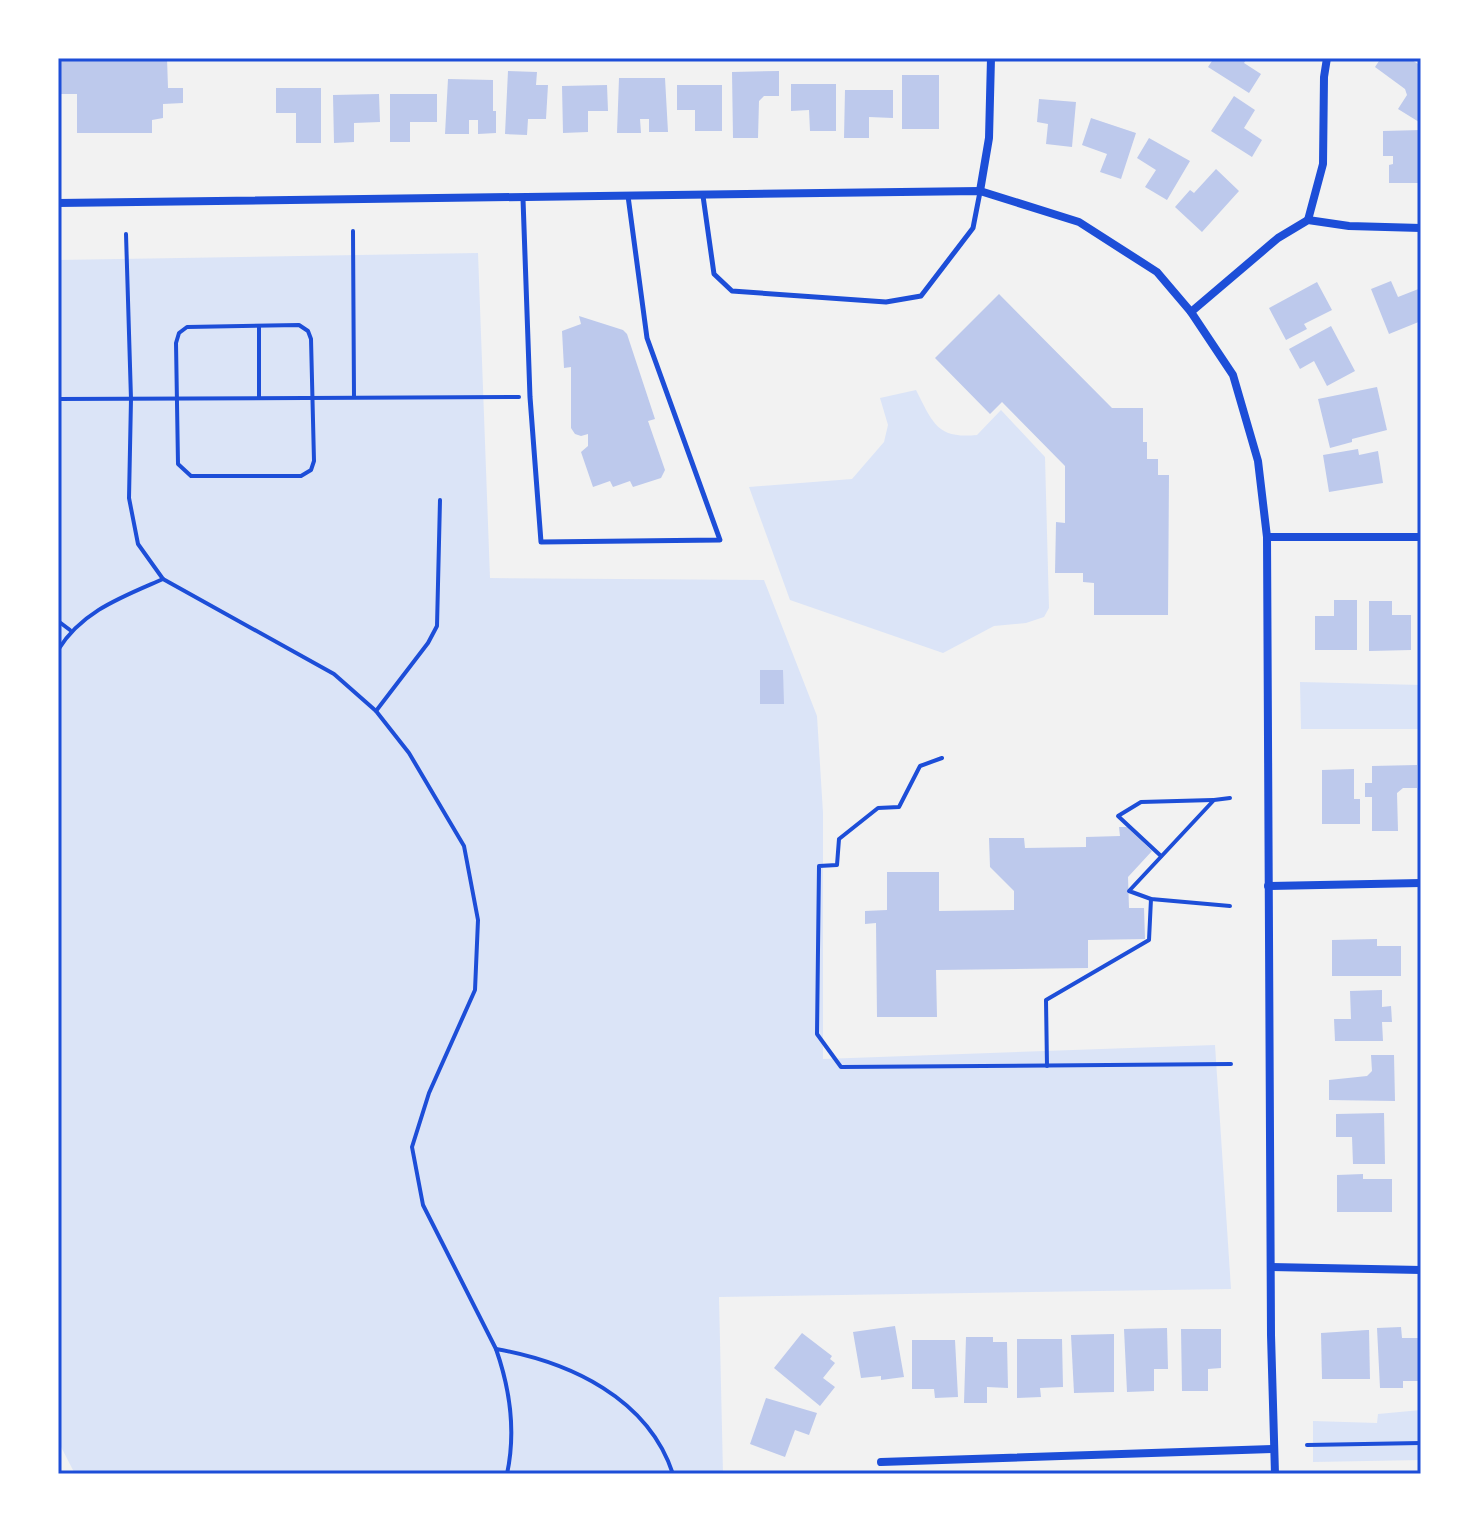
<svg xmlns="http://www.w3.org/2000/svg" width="1479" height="1532" font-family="Roboto,sans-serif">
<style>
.green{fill:#dbe4f7}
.building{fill:#bdc9ec}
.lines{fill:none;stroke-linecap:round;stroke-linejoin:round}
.path{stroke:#1d4ed8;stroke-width:4}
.service{stroke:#1d4ed8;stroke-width:5}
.minor{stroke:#1d4ed8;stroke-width:8}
.neatline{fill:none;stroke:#1d4ed8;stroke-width:3}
</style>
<rect width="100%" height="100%" fill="#f2f2f2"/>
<g class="green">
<path d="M 478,253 L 490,578 L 764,580 L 817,716 L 823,813 L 823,1059 L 1215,1045 L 1231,1289 L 719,1297 L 723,1474 L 75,1474 L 58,1441 L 58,260 Z"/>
<path d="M 916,390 C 933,423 937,439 977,435 L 1001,410 L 1045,457 L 1049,608 L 1044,617 L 1026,623 L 994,626 L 943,653 L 790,600 L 749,487 L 852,479 L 884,442 L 888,425 L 880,398 Z"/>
<path d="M 1300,682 L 1421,685 L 1421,729 L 1301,729 Z"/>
<path d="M 1421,1410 L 1421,1460 L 1313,1462 L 1313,1421 L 1377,1423 L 1378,1414 Z"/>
</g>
<g class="building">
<path d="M 59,58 L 167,58 L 168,88 L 183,88 L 183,103 L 163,104 L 163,118 L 152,120 L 152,133 L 77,133 L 77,94 L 59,94 Z"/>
<path d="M 1214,58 L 1247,58 L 1244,63 L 1261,74 L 1249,93 L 1208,67 Z"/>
<path d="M 1381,58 L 1409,58 L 1421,66 L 1419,122 L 1398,109 L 1407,95 L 1405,89 L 1375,67 Z"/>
<path d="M 508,71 L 537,72 L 536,85 L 548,85 L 546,119 L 528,119 L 527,135 L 505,134 Z"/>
<path d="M 779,71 L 779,96 L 764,96 L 759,101 L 758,138 L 733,138 L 732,72 Z"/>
<rect x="902" y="75" width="37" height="54"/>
<path d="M 619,78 L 665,78 L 668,132 L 649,132 L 649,119 L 640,119 L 641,133 L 617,133 Z"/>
<path d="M 448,79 L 493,80 L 493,111 L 496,111 L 496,133 L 478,134 L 478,120 L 469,120 L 469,134 L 445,134 Z"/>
<path d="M 791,84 L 836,84 L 836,131 L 810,131 L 809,110 L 791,111 Z"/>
<path d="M 607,85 L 608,111 L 588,111 L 588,132 L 563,133 L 562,86 Z"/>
<path d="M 677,85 L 722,85 L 722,131 L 695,131 L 695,110 L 677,110 Z"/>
<path d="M 276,88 L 321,88 L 321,143 L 296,143 L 296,113 L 276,113 Z"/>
<path d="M 845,90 L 893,90 L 893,118 L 869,117 L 869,138 L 844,138 Z"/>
<path d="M 379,94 L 380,122 L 354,123 L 354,142 L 334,143 L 333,95 Z"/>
<path d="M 390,94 L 437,94 L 437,122 L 410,122 L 410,142 L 390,142 Z"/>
<path d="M 1234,96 L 1255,110 L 1244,128 L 1262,140 L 1252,157 L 1211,131 Z"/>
<path d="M 1039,99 L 1076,102 L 1072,147 L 1046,144 L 1048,124 L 1037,122 Z"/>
<path d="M 1091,118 L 1136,133 L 1121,179 L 1100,172 L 1107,154 L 1082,145 Z"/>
<path d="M 1421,130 L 1421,183 L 1389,183 L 1389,165 L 1393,164 L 1393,156 L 1383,156 L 1383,131 Z"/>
<path d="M 1149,138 L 1190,161 L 1167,200 L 1145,187 L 1156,170 L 1137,158 Z"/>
<path d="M 1216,169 L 1239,191 L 1202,232 L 1175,207 L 1190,190 L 1194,193 Z"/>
<path d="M 1391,281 L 1398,297 L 1421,288 L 1421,321 L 1389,334 L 1371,289 Z"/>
<path d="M 1317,282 L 1332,310 L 1304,324 L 1307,329 L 1286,340 L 1269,308 Z"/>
<path d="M 999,294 L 1112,408 L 1143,408 L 1143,442 L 1147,442 L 1147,459 L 1158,459 L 1158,475 L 1169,475 L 1168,615 L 1094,615 L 1094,583 L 1083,582 L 1083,573 L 1055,573 L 1056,522 L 1065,523 L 1065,466 L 1002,402 L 990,414 L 935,358 Z"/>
<path d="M 579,316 L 623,330 L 627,334 L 655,419 L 648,421 L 665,470 L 661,478 L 633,487 L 630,481 L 613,487 L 610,481 L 593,487 L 581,452 L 588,446 L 588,434 L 581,436 L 575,434 L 571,428 L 571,367 L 564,368 L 562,331 L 581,324 Z"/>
<path d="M 1331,326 L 1355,371 L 1327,386 L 1314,361 L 1300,369 L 1289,349 Z"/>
<path d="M 1377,387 L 1387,430 L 1352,439 L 1352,442 L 1330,448 L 1318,399 Z"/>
<path d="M 1358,449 L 1359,455 L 1378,451 L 1383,483 L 1329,492 L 1323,455 Z"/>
<path d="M 1334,600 L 1357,600 L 1357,650 L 1315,650 L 1315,616 L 1334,616 Z"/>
<path d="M 1369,601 L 1392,601 L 1392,615 L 1411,615 L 1411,650 L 1369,651 Z"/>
<path d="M 760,670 L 783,670 L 784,704 L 760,704 Z"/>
<path d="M 1417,765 L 1417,788 L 1403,788 L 1397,793 L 1398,831 L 1372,831 L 1372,797 L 1365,797 L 1365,783 L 1372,783 L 1372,766 Z"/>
<path d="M 1354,769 L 1354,799 L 1360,799 L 1360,824 L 1322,824 L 1322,770 Z"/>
<path d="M 1119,827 L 1127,827 L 1152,851 L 1128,877 L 1129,908 L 1144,908 L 1145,939 L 1088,940 L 1088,968 L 936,970 L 937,1017 L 877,1017 L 876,923 L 865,924 L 865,911 L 887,910 L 887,872 L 939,872 L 939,911 L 1014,910 L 1014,891 L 990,867 L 989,838 L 1024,838 L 1025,848 L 1086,847 L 1086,837 L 1120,836 Z"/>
<path d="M 1377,939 L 1377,946 L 1401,946 L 1401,976 L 1332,976 L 1332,940 Z"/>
<path d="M 1382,990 L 1382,1007 L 1391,1006 L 1392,1022 L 1382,1022 L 1383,1041 L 1335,1041 L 1334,1019 L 1351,1019 L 1350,991 Z"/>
<path d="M 1371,1055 L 1394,1055 L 1395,1101 L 1329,1100 L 1329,1080 L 1367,1076 L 1372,1071 Z"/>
<path d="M 1384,1113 L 1385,1164 L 1353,1164 L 1352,1137 L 1336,1137 L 1336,1114 Z"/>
<path d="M 1363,1174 L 1363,1179 L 1392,1179 L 1392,1212 L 1337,1212 L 1337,1175 Z"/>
<path d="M 895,1326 L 904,1377 L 881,1380 L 881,1376 L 861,1378 L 853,1332 Z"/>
<path d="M 1401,1327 L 1402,1338 L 1421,1338 L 1421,1381 L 1403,1381 L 1403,1388 L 1380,1388 L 1377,1328 Z"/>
<path d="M 1167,1328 L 1168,1369 L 1154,1369 L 1154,1391 L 1127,1392 L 1124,1329 Z"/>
<path d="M 1181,1329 L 1221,1329 L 1221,1368 L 1208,1369 L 1208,1391 L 1182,1391 Z"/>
<path d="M 1367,1330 L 1369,1330 L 1370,1379 L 1322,1379 L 1321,1333 Z"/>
<path d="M 802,1333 L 832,1356 L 830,1359 L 835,1363 L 823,1378 L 835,1387 L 820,1406 L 774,1368 Z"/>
<path d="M 1114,1334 L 1114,1392 L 1074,1393 L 1071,1335 Z"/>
<path d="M 966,1337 L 993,1337 L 993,1342 L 1007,1342 L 1008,1388 L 987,1387 L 987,1403 L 964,1403 Z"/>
<path d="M 1017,1339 L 1062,1339 L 1063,1387 L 1040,1388 L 1041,1397 L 1017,1398 Z"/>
<path d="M 912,1340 L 955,1340 L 958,1397 L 935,1398 L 934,1389 L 912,1389 Z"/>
<path d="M 766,1398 L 817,1413 L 809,1435 L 795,1430 L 785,1457 L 750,1444 Z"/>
</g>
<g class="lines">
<g class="path">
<path d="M 353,231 L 354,397"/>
<path d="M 126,234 L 131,399 L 129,498 L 138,544 L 163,579"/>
<path d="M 299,325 L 308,331 L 311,339 L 314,461 L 311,470 L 301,476 L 191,476 L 178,464 L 176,343 L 179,333 L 187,327 Z"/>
<path d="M 259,326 L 259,397"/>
<path d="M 58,399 L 519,397"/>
<path d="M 58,621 L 70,630"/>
<path d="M 58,650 C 82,611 122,597 163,579 L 334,674 L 376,711 L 409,753 L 464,846 L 478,920 L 475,990 L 429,1093 L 412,1147 L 423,1205 L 496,1349 C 510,1389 516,1432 507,1474"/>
<path d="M 376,711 L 428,643 L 437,626 L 440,500"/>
<path d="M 942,758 L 920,766 L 899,807 L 878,808 L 839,839 L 837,865 L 819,866 L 817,1034 L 841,1067 L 1231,1064"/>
<path d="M 1230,798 L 1214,800 L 1129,891 L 1151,899 L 1230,906"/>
<path d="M 1161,856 L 1118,816 L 1141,802 L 1213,800"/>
<path d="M 1047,1066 L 1046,1000 L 1149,940 L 1151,899"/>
<path d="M 496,1349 C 570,1362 648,1398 673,1474"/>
<path d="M 1307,1445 L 1421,1443"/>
</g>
<g class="service">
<path d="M 703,196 L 714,274 L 732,291 L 886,302 L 921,296 L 973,228 L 980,192"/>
<path d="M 523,199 L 530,397 L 541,542 L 720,540 L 647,338 L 628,196"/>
</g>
<g class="minor">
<path d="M 980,191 L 989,138 L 991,58"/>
<path d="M 58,203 L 980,191 L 1079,222 L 1157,272 L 1191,312 L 1233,375 L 1258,461 L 1267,537 L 1271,1335 L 1275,1474"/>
<path d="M 1308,220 L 1323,164 L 1324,77 L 1327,58"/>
<path d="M 1191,312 L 1278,238 L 1308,220 L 1349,226 L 1421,228"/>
<path d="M 1267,537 L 1421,537"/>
<path d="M 1268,886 L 1421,883"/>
<path d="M 1271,1267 L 1421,1270"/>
<path d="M 881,1462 L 1274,1449"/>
</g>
</g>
<rect width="1479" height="1532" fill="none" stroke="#ffffff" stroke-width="120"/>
<rect x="60" y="60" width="1359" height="1412" class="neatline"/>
</svg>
